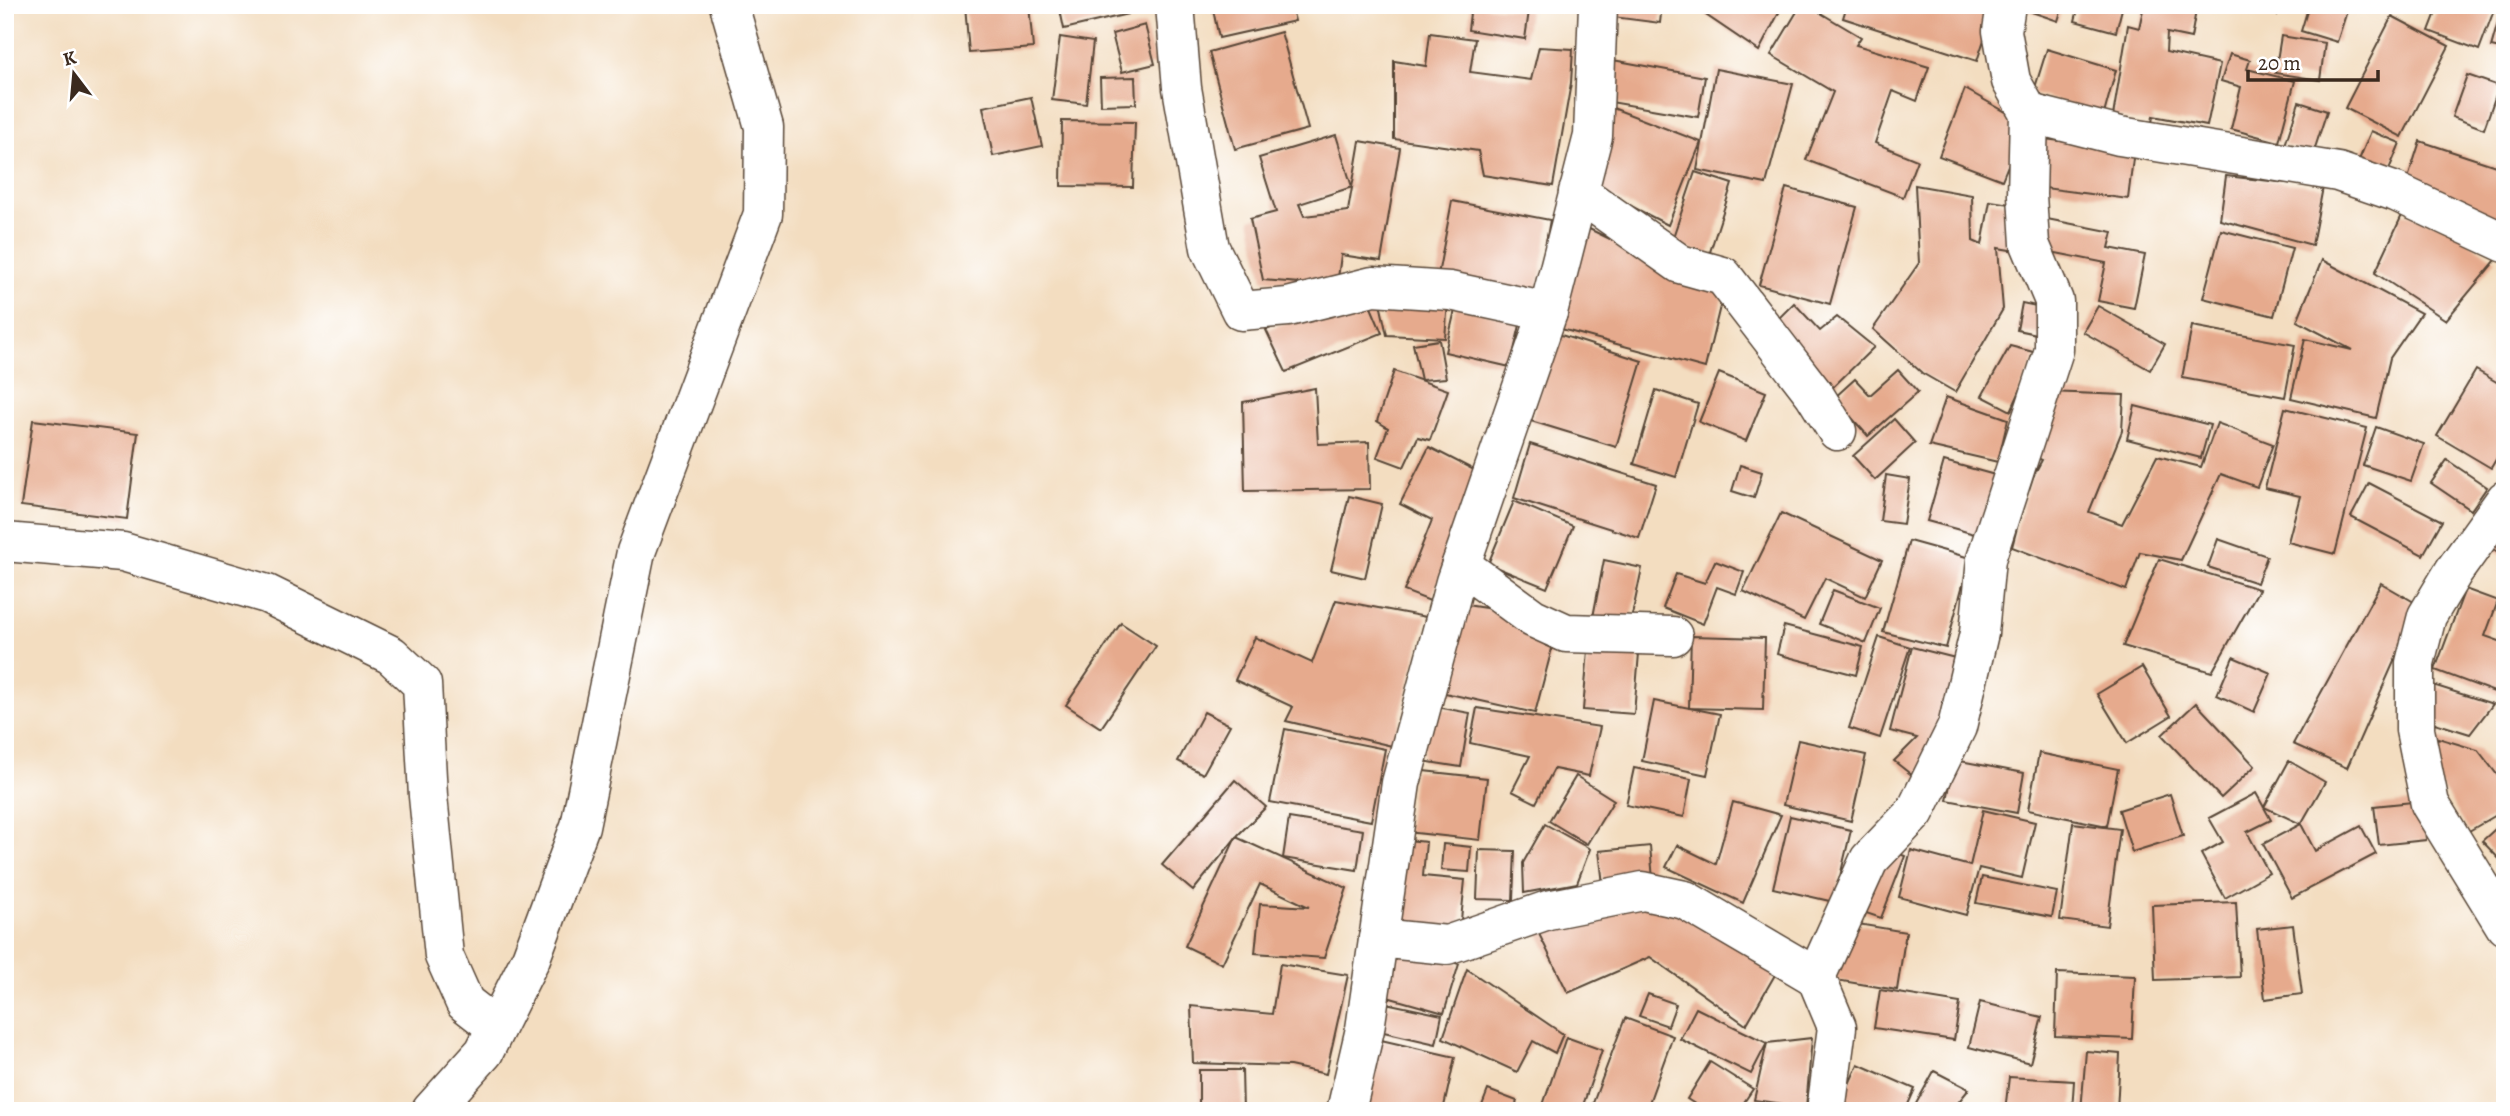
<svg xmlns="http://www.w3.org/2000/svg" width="2510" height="1116" font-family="Alegreya,serif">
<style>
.building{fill:#e6aa8d}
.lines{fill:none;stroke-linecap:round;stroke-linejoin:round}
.minor-casing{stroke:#574536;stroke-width:41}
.minor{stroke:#fff;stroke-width:38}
</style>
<rect width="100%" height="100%" fill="#fff"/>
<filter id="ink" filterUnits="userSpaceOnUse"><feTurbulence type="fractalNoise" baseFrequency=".0143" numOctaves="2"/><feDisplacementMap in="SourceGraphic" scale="14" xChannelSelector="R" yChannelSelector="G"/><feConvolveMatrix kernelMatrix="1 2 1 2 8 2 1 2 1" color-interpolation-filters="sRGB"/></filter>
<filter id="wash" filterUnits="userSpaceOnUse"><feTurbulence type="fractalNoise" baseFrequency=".00686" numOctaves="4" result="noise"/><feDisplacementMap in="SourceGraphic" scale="28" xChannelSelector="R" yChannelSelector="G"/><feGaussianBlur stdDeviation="1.57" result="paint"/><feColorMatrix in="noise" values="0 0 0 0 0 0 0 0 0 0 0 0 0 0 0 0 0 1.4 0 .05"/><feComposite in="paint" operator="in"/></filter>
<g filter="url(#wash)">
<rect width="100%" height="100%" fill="#f3ddc0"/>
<g id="blocks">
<g class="building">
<path d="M 965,5 L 1029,5 L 1033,48 L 969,53 Z"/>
<path d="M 1059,5 L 1126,5 L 1128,14 L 1064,29 Z"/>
<path d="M 1212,5 L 1291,5 L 1295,21 L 1219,38 Z"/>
<path d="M 1471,5 L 1529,11 L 1525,39 L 1468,30 Z"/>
<path d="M 1606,5 L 1662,5 L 1660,23 L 1605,16 Z"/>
<path d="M 1698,5 L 1783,5 L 1759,51 L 1697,9 Z"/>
<path d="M 1801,5 L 1807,5 L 1861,37 L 1856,45 L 1929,67 L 1917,101 L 1893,91 L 1875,143 L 1917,160 L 1903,197 L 1806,160 L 1833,92 L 1771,55 Z"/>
<path d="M 1847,5 L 1981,5 L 1994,9 L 1977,61 L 1843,18 Z"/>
<path d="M 2011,5 L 2063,5 L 2058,21 Z"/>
<path d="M 2079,5 L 2123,5 L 2116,32 L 2075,21 Z"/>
<path d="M 2144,5 L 2197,5 L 2191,38 L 2167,33 L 2166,52 L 2220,64 L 2207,126 L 2153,116 L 2152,123 L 2113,116 L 2128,25 L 2139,28 Z"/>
<path d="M 2220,5 L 2279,5 L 2277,15 Z"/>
<path d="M 2309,5 L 2349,5 L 2337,42 L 2301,31 Z"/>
<path d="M 2439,5 L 2496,5 L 2479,50 L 2429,31 Z"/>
<path d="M 2503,5 L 2505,5 L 2505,50 L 2491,47 Z"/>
<path d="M 2392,16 L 2449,46 L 2402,137 L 2345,108 Z"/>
<path d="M 1145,25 L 1155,64 L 1122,72 L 1112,34 Z"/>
<path d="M 1281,32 L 1308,129 L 1235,149 L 1209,52 Z"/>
<path d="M 1430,33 L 1475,39 L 1470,72 L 1531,80 L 1539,47 L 1573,49 L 1571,83 L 1553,186 L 1483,175 L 1478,151 L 1394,139 L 1394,61 L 1426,66 Z"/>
<path d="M 2281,36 L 2325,43 L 2320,80 L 2275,73 Z"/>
<path d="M 1060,37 L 1093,42 L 1086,104 L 1052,100 Z"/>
<path d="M 2047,49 L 2116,70 L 2104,114 L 2033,94 Z"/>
<path d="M 2230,54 L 2250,60 L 2247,69 L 2295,81 L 2279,142 L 2231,129 L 2241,87 L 2221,81 Z"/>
<path d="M 1613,60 L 1705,77 L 1698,117 L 1605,101 Z"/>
<path d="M 1716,69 L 1793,84 L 1766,184 L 1697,170 Z"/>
<path d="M 2467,75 L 2499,86 L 2484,129 L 2452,117 Z"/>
<path d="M 1135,77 L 1136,104 L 1101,105 L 1100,78 Z"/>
<path d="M 1965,89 L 2025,123 L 2002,180 L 1939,156 Z"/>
<path d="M 1031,97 L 1042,146 L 993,156 L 983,107 Z"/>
<path d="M 2299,102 L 2327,111 L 2313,154 L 2285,145 Z"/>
<path d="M 1605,105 L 1701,142 L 1668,225 L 1594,187 Z"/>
<path d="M 1062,121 L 1135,122 L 1133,187 L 1061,186 Z"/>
<path d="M 2371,131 L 2400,143 L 2388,172 L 2359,160 Z"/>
<path d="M 1336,135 L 1352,187 L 1299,204 L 1304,216 L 1348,211 L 1360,141 L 1400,148 L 1381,261 L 1341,255 L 1337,286 L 1263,280 L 1250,219 L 1276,212 L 1259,158 Z"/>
<path d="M 2044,139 L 2134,150 L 2128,199 L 2037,187 Z"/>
<path d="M 2420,141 L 2505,169 L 2505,221 L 2405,188 Z"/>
<path d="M 1695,172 L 1732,184 L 1709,255 L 1671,243 Z"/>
<path d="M 2226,176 L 2323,187 L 2312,245 L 2220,220 Z"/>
<path d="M 1915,185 L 1972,195 L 1973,241 L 1982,245 L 1990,201 L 2024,206 L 2016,251 L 1998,248 L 2003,309 L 1955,392 L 1922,373 L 1873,329 L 1919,263 Z"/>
<path d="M 1786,188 L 1857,207 L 1830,304 L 1759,285 Z"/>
<path d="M 1452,201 L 1550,220 L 1537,293 L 1438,275 Z"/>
<path d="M 2403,213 L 2447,227 L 2496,260 L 2446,320 L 2375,273 Z"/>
<path d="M 2042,218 L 2113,232 L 2109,248 L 2145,255 L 2134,308 L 2098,301 L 2106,263 L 2036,249 Z"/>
<path d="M 1579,224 L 1723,294 L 1705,368 L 1554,327 Z"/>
<path d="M 2221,230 L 2292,248 L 2274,316 L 2203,298 Z"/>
<path d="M 2322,260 L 2421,313 L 2390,358 L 2376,418 L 2291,398 L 2305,339 L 2352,350 L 2297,321 Z"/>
<path d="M 1365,293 L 1382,333 L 1286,372 L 1266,330 Z"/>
<path d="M 1378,294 L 1448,302 L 1445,338 L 1387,335 Z"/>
<path d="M 1794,303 L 1820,331 L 1837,317 L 1874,347 L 1826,394 L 1776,321 Z"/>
<path d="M 2022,303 L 2046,308 L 2041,335 L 2017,330 Z"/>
<path d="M 1456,306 L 1521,321 L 1510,367 L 1445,352 Z"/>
<path d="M 2098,306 L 2165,344 L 2150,370 L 2083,332 Z"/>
<path d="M 2192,326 L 2295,345 L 2285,397 L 2182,378 Z"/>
<path d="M 1558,334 L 1642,361 L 1616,447 L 1531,421 Z"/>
<path d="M 1439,340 L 1446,378 L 1421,380 L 1413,344 Z"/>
<path d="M 2010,346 L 2037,353 L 2011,411 L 1982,396 Z"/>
<path d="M 1898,370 L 1918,392 L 1868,436 L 1834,398 L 1855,379 L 1870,395 Z"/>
<path d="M 2476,370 L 2505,387 L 2505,444 L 2491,468 L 2437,436 Z"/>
<path d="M 1394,371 L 1448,390 L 1430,440 L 1418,437 L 1404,467 L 1377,457 L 1388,428 L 1377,421 Z"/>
<path d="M 1719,373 L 1766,392 L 1746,441 L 1699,422 Z"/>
<path d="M 1315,388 L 1318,444 L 1369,442 L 1370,489 L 1245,491 L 1243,402 Z"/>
<path d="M 1656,390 L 1698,404 L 1676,477 L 1634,464 Z"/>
<path d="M 2048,392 L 2124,395 L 2122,431 L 2089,512 L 2122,524 L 2157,456 L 2201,467 L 2217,423 L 2273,444 L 2257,487 L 2221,474 L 2181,560 L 2140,552 L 2126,590 L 2012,547 L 2028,486 L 2042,460 L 2026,453 Z"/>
<path d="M 1946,397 L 2008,419 L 1998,462 L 1929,446 Z"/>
<path d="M 2135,406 L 2210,425 L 2201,458 L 2127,439 Z"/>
<path d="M 2285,408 L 2367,428 L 2335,554 L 2288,542 L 2300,496 L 2265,488 Z"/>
<path d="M 1894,419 L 1915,443 L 1875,480 L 1853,456 Z"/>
<path d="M 33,420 L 138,433 L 127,519 L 21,506 Z"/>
<path d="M 2376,427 L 2424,444 L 2411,481 L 2363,465 Z"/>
<path d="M 1530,444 L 1656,484 L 1639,538 L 1514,498 Z"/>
<path d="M 1429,447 L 1482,474 L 1430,601 L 1404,591 L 1432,520 L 1400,504 Z"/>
<path d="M 2447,460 L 2487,487 L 2471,510 L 2431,483 Z"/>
<path d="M 1944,461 L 1995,475 L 1978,535 L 1927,521 Z"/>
<path d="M 1740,465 L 1762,472 L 1754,498 L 1732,491 Z"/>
<path d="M 1886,475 L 1910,479 L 1903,524 L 1880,521 Z"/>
<path d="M 2369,483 L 2442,521 L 2423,555 L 2351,517 Z"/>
<path d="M 1349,496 L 1382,504 L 1365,578 L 1331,570 Z"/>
<path d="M 1514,501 L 1573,526 L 1547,588 L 1488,564 Z"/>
<path d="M 1781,513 L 1882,560 L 1865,597 L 1825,578 L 1804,620 L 1743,591 Z"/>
<path d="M 2505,530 L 2505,557 L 2491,547 Z"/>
<path d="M 2218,539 L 2267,556 L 2257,583 L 2208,567 Z"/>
<path d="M 1909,541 L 1970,558 L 1946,648 L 1883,632 Z"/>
<path d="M 2159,559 L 2259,589 L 2212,672 L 2123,646 Z"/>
<path d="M 1604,560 L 1642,568 L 1630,625 L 1593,617 Z"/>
<path d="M 1715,561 L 1744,572 L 1736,594 L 1717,587 L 1703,624 L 1663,608 L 1676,574 L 1705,583 Z"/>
<path d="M 2381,583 L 2419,605 L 2347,768 L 2293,744 Z"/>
<path d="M 2465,589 L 2498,601 L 2485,636 L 2505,643 L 2505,696 L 2435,670 Z"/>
<path d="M 1833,590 L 1880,608 L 1866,643 L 1819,624 Z"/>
<path d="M 1336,600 L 1426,617 L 1392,746 L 1286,721 L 1293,707 L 1235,680 L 1255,637 L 1312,663 Z"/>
<path d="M 1460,604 L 1492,609 L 1554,641 L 1535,713 L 1436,691 Z"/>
<path d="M 1121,623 L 1156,646 L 1101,728 L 1066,705 Z"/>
<path d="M 1784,626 L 1863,647 L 1856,675 L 1777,654 Z"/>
<path d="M 1691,636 L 1765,638 L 1763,710 L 1689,708 Z"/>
<path d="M 1879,637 L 1910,647 L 1880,738 L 1849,728 Z"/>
<path d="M 1912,647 L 1963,660 L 1918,780 L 1894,761 L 1917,738 L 1890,731 Z"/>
<path d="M 1588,650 L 1639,653 L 1634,714 L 1583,710 Z"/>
<path d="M 2233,657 L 2271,673 L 2254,712 L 2217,695 Z"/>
<path d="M 2142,667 L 2171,716 L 2127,743 L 2097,694 Z"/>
<path d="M 2433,685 L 2493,704 L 2470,734 L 2422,719 Z"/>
<path d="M 1654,701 L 1720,714 L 1707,775 L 1642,761 Z"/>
<path d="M 2196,703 L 2255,766 L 2221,798 L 2162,735 Z"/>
<path d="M 1431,706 L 1470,713 L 1461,767 L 1422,761 Z"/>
<path d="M 1477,708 L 1600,727 L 1589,776 L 1554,769 L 1536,803 L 1512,791 L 1530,756 L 1470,743 Z"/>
<path d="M 1204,712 L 1230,725 L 1203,774 L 1178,761 Z"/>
<path d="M 1285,729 L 1385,749 L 1371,821 L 1270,802 Z"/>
<path d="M 2438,738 L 2478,750 L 2505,785 L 2505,810 L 2469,831 L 2428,765 Z"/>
<path d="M 1798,740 L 1866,755 L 1851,821 L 1783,805 Z"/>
<path d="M 2039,753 L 2118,769 L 2107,826 L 2028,810 Z"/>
<path d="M 1955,760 L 2024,773 L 2017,813 L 1947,800 Z"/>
<path d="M 2289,761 L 2325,782 L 2301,824 L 2315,851 L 2361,826 L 2376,854 L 2292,898 L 2263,844 L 2301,824 L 2264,807 Z"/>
<path d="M 1634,768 L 1691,779 L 1684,817 L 1626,805 Z"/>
<path d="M 1414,770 L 1487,778 L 1480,840 L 1407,832 Z"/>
<path d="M 1576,776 L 1614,800 L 1587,844 L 1549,821 Z"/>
<path d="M 1235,780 L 1266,807 L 1238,835 L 1193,891 L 1162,865 Z"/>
<path d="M 2256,793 L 2271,820 L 2247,832 L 2269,873 L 2225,898 L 2201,854 L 2223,842 L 2209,818 Z"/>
<path d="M 2170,794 L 2183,836 L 2132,852 L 2119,810 Z"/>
<path d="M 2422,801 L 2426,840 L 2379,845 L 2374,806 Z"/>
<path d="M 1733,802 L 1781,815 L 1743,903 L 1666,867 L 1677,845 L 1716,864 Z"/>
<path d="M 1983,810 L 2035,822 L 2022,878 L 1979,868 L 1966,915 L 1899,897 L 1911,850 L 1970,866 Z"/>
<path d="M 1790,816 L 1851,830 L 1834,902 L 1773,888 Z"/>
<path d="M 1289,818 L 1363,830 L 1357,870 L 1283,858 Z"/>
<path d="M 2505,820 L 2505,865 L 2482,841 Z"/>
<path d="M 2073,823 L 2120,829 L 2107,926 L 2060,920 Z"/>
<path d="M 1545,824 L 1590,849 L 1577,883 L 1524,893 L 1523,863 Z"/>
<path d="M 1236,837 L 1347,888 L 1324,958 L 1255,953 L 1260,904 L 1309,907 L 1260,884 L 1222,964 L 1185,946 Z"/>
<path d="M 1398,839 L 1426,842 L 1423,876 L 1465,880 L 1460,930 L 1390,923 Z"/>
<path d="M 1443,844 L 1471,847 L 1469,872 L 1441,870 Z"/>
<path d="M 1650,846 L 1653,879 L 1603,884 L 1599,851 Z"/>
<path d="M 1884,848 L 1905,856 L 1881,918 L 1860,911 Z"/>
<path d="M 1479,850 L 1515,851 L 1513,900 L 1477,899 Z"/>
<path d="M 1982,877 L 2057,892 L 2052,917 L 1976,903 Z"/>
<path d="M 2236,902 L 2240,977 L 2155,980 L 2152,905 Z"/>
<path d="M 1638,904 L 1682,908 L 1776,973 L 1746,1025 L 1650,957 L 1568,993 L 1538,932 Z"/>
<path d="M 1846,922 L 1906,932 L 1897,990 L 1836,980 Z"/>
<path d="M 2293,925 L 2302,994 L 2265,999 L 2257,929 Z"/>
<path d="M 1395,945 L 1459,964 L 1444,1013 L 1380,995 Z"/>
<path d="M 1280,964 L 1348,975 L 1326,1074 L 1290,1066 L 1193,1063 L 1191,1006 L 1272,1014 Z"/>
<path d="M 1467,969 L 1563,1034 L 1555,1053 L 1533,1041 L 1517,1072 L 1443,1038 Z"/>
<path d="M 2057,973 L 2135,976 L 2132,1039 L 2055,1036 Z"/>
<path d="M 1880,990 L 1960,1003 L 1954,1040 L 1874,1028 Z"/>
<path d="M 1648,994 L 1676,1004 L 1668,1026 L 1639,1016 Z"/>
<path d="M 1381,1002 L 1442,1015 L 1436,1044 L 1375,1030 Z"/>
<path d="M 1980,1002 L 2042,1017 L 2030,1063 L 1969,1047 Z"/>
<path d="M 1696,1008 L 1767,1043 L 1751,1074 L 1680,1039 Z"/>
<path d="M 1625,1018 L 1673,1036 L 1646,1111 L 1590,1111 Z"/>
<path d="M 1368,1037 L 1455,1057 L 1443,1111 L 1371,1111 L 1352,1106 Z"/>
<path d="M 1566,1037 L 1602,1050 L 1581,1111 L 1541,1111 Z"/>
<path d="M 1812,1038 L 1806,1107 L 1754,1100 L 1767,1043 Z"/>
<path d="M 2086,1051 L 2120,1054 L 2117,1111 L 2081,1111 Z"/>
<path d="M 1710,1062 L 1753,1089 L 1738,1111 L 1706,1111 L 1687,1099 Z"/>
<path d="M 1858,1064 L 1915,1089 L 1905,1111 L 1837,1111 Z"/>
<path d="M 1199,1070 L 1242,1070 L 1243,1111 L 1199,1111 Z"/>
<path d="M 1934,1071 L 1969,1089 L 1956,1105 L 1971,1111 L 1912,1111 Z"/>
<path d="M 2009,1077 L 2074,1081 L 2072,1111 L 2005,1111 Z"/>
<path d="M 1488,1090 L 1517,1101 L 1513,1111 L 1480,1111 Z"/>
</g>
</g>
</g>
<g filter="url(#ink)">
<use href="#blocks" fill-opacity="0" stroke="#574536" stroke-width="2"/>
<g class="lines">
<defs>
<g id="minor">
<path d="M 1175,5 L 1182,88 L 1210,248 L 1241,311 L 1288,307 L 1373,286 L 1450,291 L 1548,312"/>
<path d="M 2029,113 L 2120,136 L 2338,172 L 2396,192 L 2505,243"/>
<path d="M 1578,192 L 1680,264 L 1723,276 L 1814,394 L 1837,431"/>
<path d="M 2505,500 L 2454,571 L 2427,616 L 2415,663 L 2415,730 L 2430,804 L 2505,926"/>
<path d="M 5,542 L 123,552 L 267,594 L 391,655 L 422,684 L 428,796 L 444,956 L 465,1003 L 496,1027"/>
<path d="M 1461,565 L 1533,618 L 1566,633 L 1673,636"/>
<path d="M 1378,938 L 1447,945 L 1548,910 L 1643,891 L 1685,900 L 1816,977"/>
<path d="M 431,1111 L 484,1052 L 531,958 L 580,826 L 636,552 L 763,214 L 764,127 L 729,5"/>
<path d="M 1346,1111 L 1365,1029 L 1401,783 L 1455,582 L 1548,312 L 1593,136 L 1598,5"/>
<path d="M 1826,1111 L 1837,1027 L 1816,977 L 1869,860 L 1915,812 L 1957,727 L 1979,633 L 1986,559 L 2054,350 L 2054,301 L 2030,244 L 2027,195 L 2029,113 L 2011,81 L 2002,31 L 2006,5"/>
</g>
</defs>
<use href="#minor" class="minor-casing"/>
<use href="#minor" class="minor"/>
</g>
</g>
<rect width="2510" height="1116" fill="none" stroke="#fff" stroke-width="28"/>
<g transform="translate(74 74) rotate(344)" stroke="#ffffff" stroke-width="5" paint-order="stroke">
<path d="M0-5L12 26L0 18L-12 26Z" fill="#3b2a1e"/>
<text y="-10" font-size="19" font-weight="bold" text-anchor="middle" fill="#3b2a1e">K</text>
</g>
<path d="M2248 70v10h130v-10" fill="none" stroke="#3b2a1e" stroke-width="3.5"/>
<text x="2258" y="70" font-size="21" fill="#3b2a1e" stroke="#ffffff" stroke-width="5" paint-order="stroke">20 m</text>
</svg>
